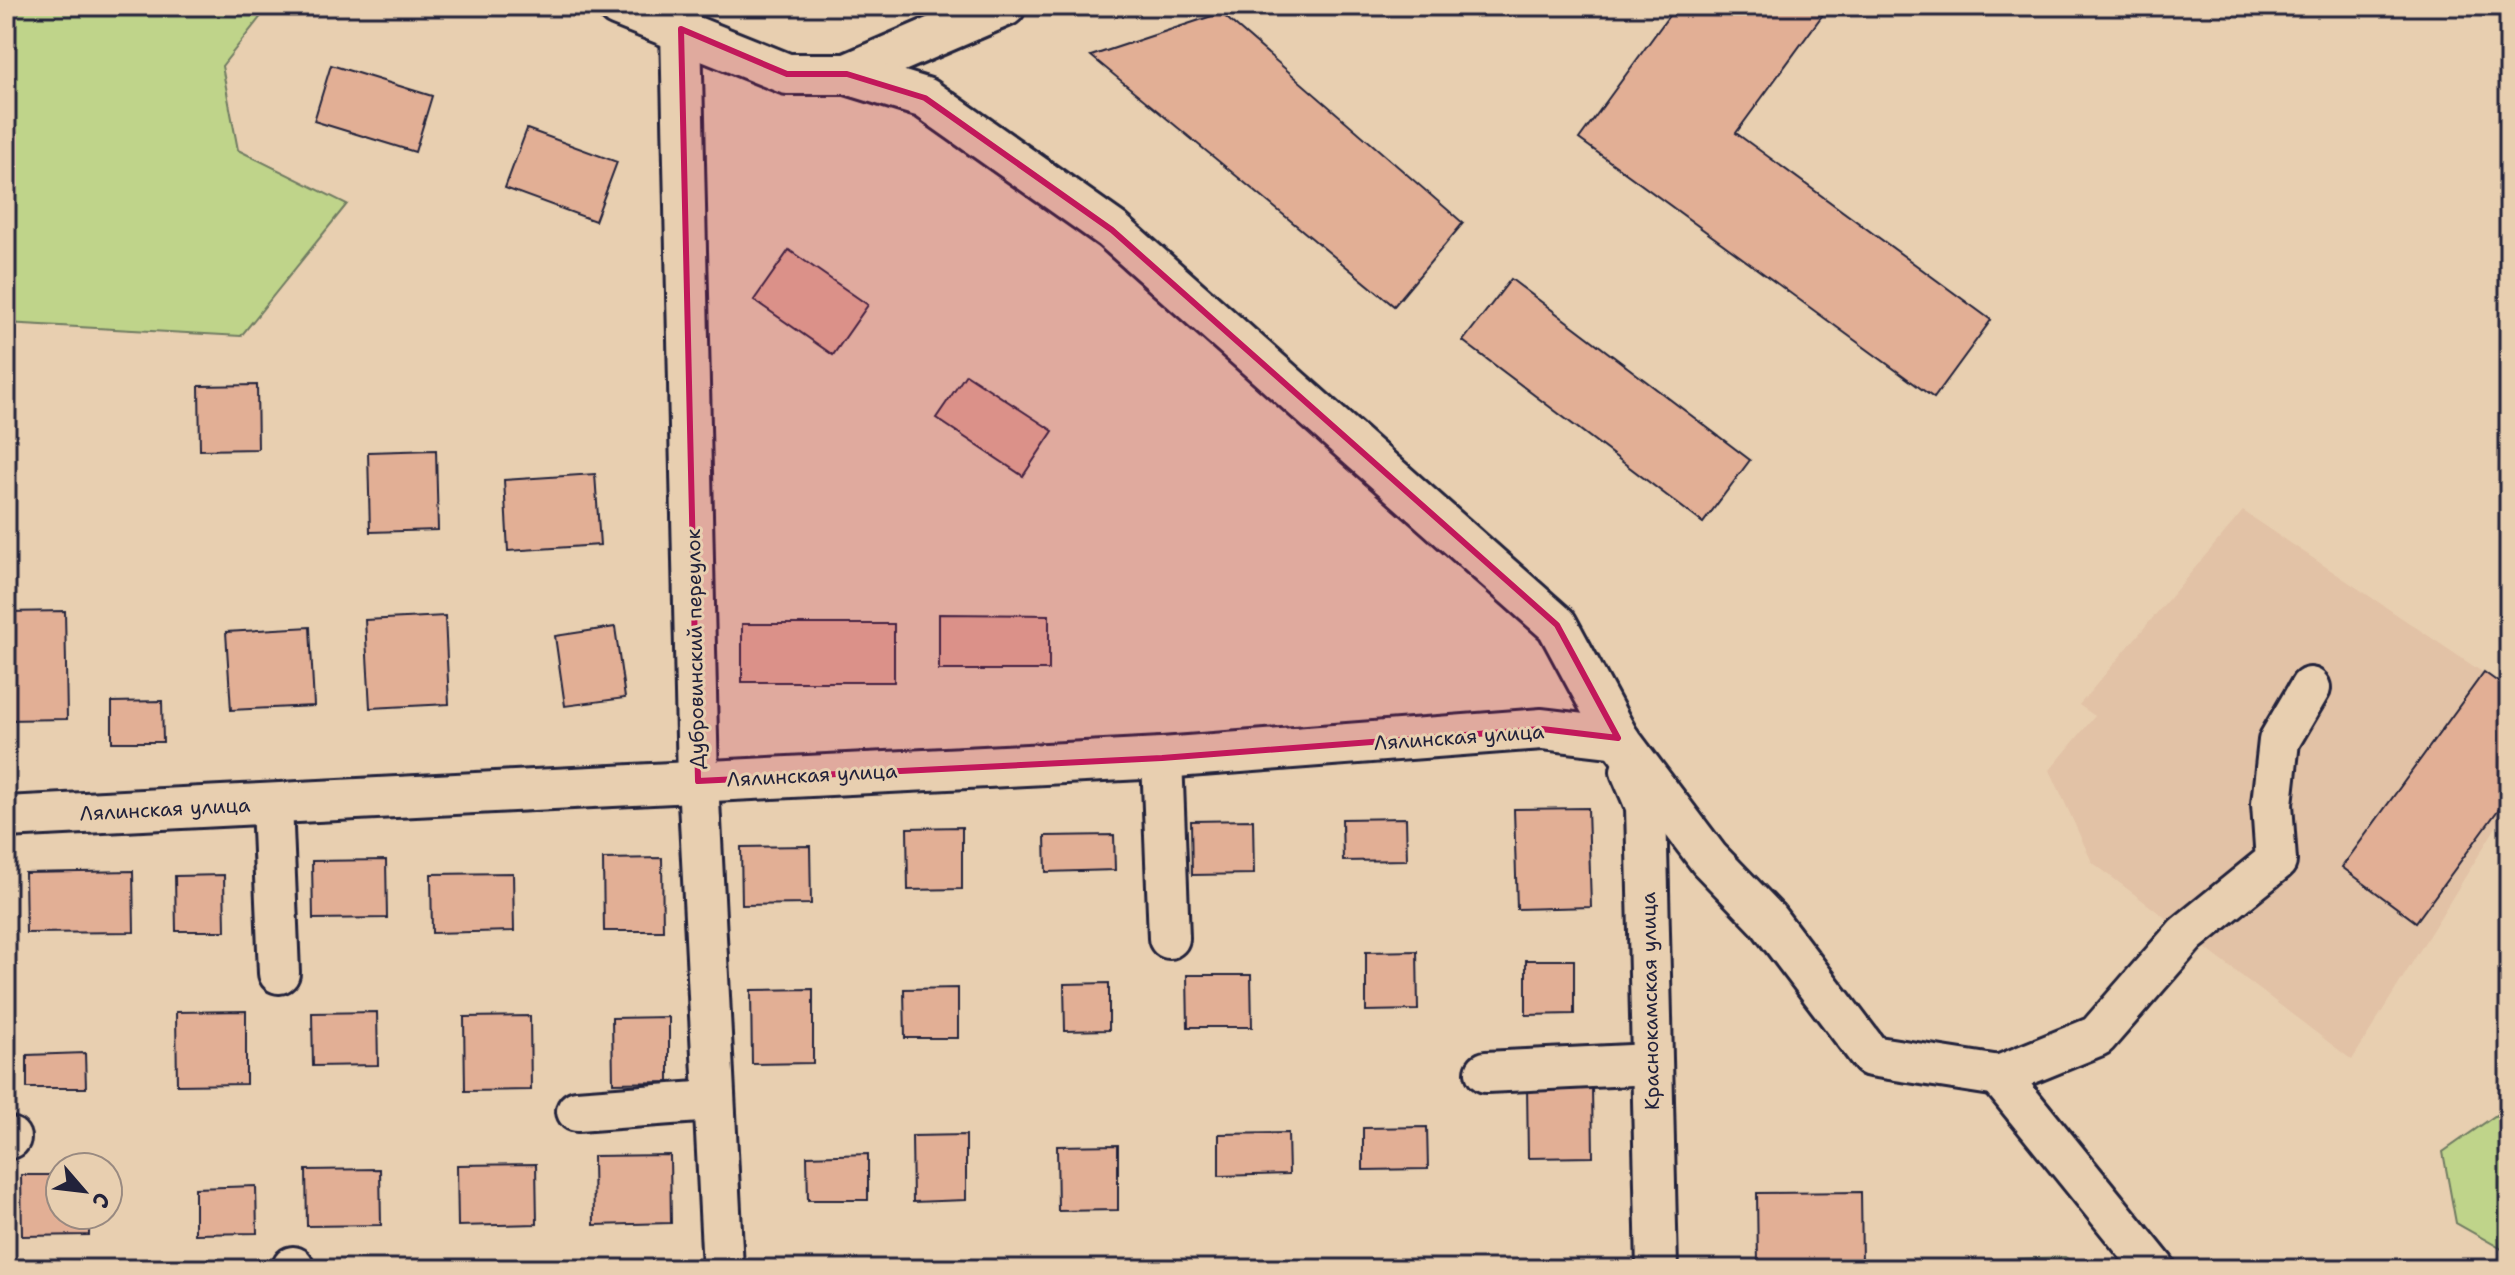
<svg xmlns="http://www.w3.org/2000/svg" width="2515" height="1275" font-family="'Shantell Sans',sans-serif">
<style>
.built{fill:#e2c2a6}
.green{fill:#bfd48a;stroke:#707b62;stroke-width:2}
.building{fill:#e2af95;stroke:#22223b;stroke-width:2}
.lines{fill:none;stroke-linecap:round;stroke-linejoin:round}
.minor-casing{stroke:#22223b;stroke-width:46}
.minor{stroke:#e8cfb0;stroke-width:40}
.marked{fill:#c2185b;fill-opacity:0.2;stroke:#c2185b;stroke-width:6;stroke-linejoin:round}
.labels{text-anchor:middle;stroke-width:6;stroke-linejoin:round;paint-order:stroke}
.street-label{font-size:20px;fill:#22223b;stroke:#e8cfb0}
</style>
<rect width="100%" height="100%" fill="#e8cfb0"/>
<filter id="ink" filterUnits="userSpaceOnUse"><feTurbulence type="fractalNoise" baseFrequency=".0125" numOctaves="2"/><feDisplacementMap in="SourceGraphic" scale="16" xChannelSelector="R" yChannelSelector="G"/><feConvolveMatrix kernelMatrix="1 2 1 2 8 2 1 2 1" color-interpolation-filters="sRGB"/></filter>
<g filter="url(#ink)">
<path class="built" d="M 2243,511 L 2509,690 L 2509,806 L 2352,1060 L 2092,862 L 2050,770 L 2095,716 L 2079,705 Z"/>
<g class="green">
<path d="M 6,6 L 269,6 L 222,66 L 238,150 L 347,204 L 241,336 L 6,323 Z"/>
<path d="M 2509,1106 L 2509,1253 L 2456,1223 L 2443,1152 Z"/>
<path d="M 2065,1257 L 2084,1269 L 1985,1269 L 1985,1260 Z"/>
</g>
<g class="building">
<path d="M 1676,6 L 1829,6 L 1736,133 L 1991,320 L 1934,398 L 1579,139 Z"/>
<path d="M 1221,13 L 1463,223 L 1394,306 L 1091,56 Z"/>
<path d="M 331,65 L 432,96 L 415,152 L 314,121 Z"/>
<path d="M 527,129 L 617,162 L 595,221 L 505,188 Z"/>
<path d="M 789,250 L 868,305 L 833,355 L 754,300 Z"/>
<path d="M 1511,279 L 1750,460 L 1703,523 L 1463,341 Z"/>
<path d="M 966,374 L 1053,431 L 1023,476 L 936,418 Z"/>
<path d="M 257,385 L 258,449 L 200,450 L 199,386 Z"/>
<path d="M 436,450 L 438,530 L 370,532 L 368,452 Z"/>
<path d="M 595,474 L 600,545 L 508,551 L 504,480 Z"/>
<path d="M 65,611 L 67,719 L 6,720 L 6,612 Z"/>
<path d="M 939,614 L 1049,615 L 1049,670 L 939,670 Z"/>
<path d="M 445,616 L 449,704 L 370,708 L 365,620 Z"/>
<rect x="742" y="624" width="152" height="58"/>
<path d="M 310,627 L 314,706 L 231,710 L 226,632 Z"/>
<path d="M 615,627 L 625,698 L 565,706 L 555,636 Z"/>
<path d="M 2484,672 L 2509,690 L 2509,795 L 2416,922 L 2342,867 Z"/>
<path d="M 162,701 L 163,742 L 112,742 L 112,702 Z"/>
<path d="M 1588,808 L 1591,907 L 1517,909 L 1514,809 Z"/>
<path d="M 1406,818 L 1407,860 L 1343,861 L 1342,819 Z"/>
<path d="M 1253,820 L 1254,874 L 1192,875 L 1191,821 Z"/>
<path d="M 962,827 L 962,889 L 908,890 L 907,828 Z"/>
<path d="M 1114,835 L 1115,870 L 1046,872 L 1045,836 Z"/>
<path d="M 810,846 L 811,904 L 742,905 L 741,847 Z"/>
<path d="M 662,858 L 663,931 L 604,931 L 603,859 Z"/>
<path d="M 386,860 L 387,918 L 313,919 L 312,861 Z"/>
<path d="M 133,871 L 134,932 L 26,933 L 25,873 Z"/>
<path d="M 513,873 L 514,931 L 432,933 L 431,874 Z"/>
<path d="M 224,875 L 225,931 L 176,931 L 175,876 Z"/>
<path d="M 1417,951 L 1418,1010 L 1366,1011 L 1366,952 Z"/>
<path d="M 1526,960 L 1574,960 L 1574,1014 L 1526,1015 Z"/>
<path d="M 1187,975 L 1251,975 L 1252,1027 L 1188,1027 Z"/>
<path d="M 1109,983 L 1109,1030 L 1065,1031 L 1064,984 Z"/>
<path d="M 958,988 L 958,1038 L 905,1038 L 904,989 Z"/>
<path d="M 813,989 L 813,1063 L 752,1064 L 751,990 Z"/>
<path d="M 246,1011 L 246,1084 L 177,1085 L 176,1012 Z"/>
<path d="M 377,1012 L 378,1065 L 313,1066 L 312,1013 Z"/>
<path d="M 530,1016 L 531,1090 L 465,1091 L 464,1017 Z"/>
<path d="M 669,1017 L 669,1082 L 613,1083 L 612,1018 Z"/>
<path d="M 85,1053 L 86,1088 L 27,1088 L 27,1055 Z"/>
<path d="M 1592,1085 L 1593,1157 L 1528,1158 L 1527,1086 Z"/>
<path d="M 1427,1127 L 1428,1169 L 1363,1170 L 1363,1128 Z"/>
<path d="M 1288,1133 L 1289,1174 L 1219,1176 L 1219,1134 Z"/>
<path d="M 966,1135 L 966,1200 L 913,1202 L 912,1136 Z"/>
<path d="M 1118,1145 L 1118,1210 L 1058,1211 L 1057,1146 Z"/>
<path d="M 868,1154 L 868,1200 L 808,1200 L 807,1156 Z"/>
<path d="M 670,1155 L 671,1223 L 594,1225 L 593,1156 Z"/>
<path d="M 536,1164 L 537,1224 L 458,1226 L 457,1165 Z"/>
<path d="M 380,1169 L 381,1225 L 307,1226 L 306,1170 Z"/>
<path d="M 21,1175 L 60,1175 L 60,1215 L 89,1215 L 89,1235 L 22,1236 Z"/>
<path d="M 256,1186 L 257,1233 L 195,1234 L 195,1188 Z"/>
<path d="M 1861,1192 L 1862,1264 L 1758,1266 L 1757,1193 Z"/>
</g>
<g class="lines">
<defs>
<g id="minor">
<path d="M 618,6 L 787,74 L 847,74 L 1005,6"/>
<path d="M 681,29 L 698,781 L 723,1269"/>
<path d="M 847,74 L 925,98 L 1112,230 L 1557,625 L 1618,738 L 1709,859 L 1767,919 L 1871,1056 L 1999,1076 L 2097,1036 L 2186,934 L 2276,861 L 2272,804 L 2279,741 L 2310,688"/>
<path d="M 1162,758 L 1169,938"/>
<path d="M 1631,771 L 1646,806 L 1657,1269"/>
<path d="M 272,804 L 279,973"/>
<path d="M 6,817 L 1162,758 L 1542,729 L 1618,738"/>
<path d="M 1486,1072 L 1652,1064"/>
<path d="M 1999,1076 L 2155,1269"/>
<path d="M 577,1111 L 712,1101"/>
<path d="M 6,1138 L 10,1138"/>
<path d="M 293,1267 L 293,1269"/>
</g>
</defs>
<use href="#minor" class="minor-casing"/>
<use href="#minor" class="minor"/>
</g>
</g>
<path class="marked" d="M 681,29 L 787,74 L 847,74 L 925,98 L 1112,230 L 1557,625 L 1618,738 L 1542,729 L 1162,758 L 698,781 Z"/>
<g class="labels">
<g class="street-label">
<text transform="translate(695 649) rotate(-91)" y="7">Дубровинский переулок</text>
<text transform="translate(1459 737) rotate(-4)" y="7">Лялинская улица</text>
<text transform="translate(812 775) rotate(-3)" y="7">Лялинская улица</text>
<text transform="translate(165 809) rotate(-3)" y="7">Лялинская улица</text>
<text transform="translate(1650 1001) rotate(-91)" y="7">Краснокамская улица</text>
</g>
</g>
<rect width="2515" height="1275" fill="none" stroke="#e8cfb0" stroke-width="32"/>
<rect x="16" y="16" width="2483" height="1243" fill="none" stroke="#22223b" stroke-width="3" filter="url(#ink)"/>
<g transform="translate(84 1191) rotate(118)"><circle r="38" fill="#e8cfb0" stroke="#998a81" stroke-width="2"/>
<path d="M0-6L14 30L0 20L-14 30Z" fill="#22223b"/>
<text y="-12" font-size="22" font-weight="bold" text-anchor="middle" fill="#22223b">С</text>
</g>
</svg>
